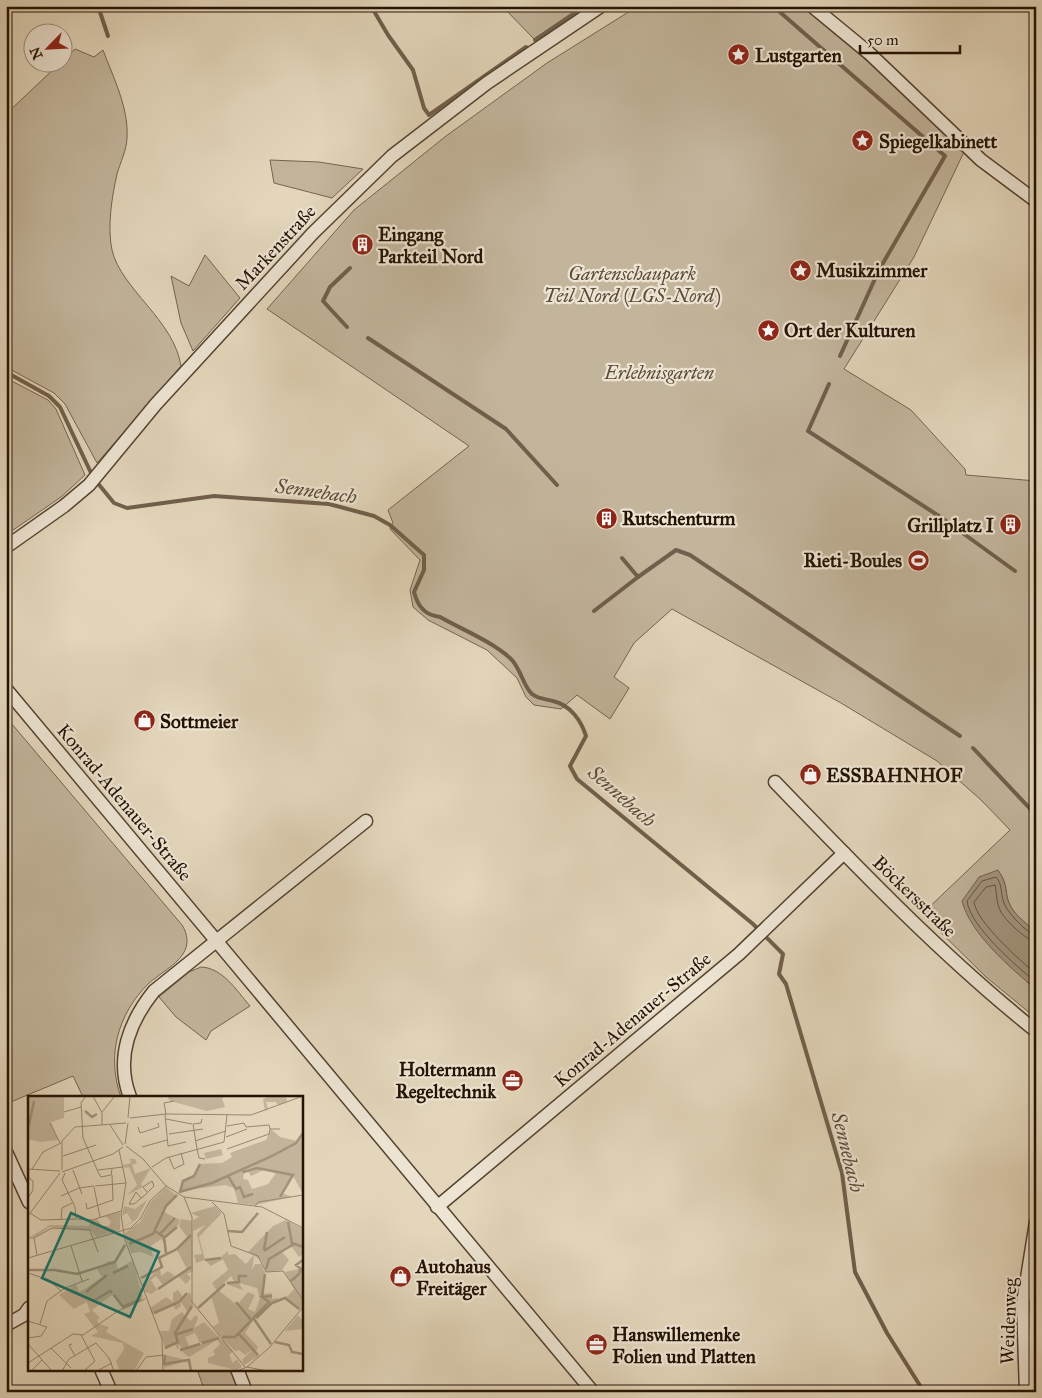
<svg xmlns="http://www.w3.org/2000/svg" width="1042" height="1398" font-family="'IM FELL Great Primer',serif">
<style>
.green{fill:#c3b59c;stroke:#746450}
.water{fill:#a2937c;stroke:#705f4c}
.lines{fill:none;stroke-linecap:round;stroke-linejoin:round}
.shore{stroke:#635240;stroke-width:1}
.stream{stroke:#705f4c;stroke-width:4}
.minor-casing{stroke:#544331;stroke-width:15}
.minor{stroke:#ede4d3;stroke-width:12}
.labels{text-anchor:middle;stroke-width:4.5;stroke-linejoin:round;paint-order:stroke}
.poi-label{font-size:19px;font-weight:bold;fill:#241203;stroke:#ede4d3;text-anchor:start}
.street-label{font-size:19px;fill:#241203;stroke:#ede4d3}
.park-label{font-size:19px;font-style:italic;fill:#5c4b39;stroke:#ede4d3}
.water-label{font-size:20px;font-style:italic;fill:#5d4c39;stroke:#ede4d3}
.inset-river{fill:none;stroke:#a2937c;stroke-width:2.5}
.inset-road{fill:none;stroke:#978871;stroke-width:1}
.view{fill:#0f766e;fill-opacity:0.15;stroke:#0f766e;stroke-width:2.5}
.inset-edge{fill:none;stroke:#241203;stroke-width:2.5}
</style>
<rect width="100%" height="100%" fill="#e3d6bb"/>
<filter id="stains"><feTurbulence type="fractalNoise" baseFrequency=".004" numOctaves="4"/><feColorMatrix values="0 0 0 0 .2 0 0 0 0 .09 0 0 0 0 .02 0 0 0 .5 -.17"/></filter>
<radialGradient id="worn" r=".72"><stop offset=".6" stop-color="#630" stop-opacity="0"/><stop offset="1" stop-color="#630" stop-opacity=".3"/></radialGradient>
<g class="green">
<path d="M 502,6 L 582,6 L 534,39 Z"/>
<path d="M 638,6 L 801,6 L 873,66 L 964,152 L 914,257 L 844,369 L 911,410 L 965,469 L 966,475 L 1036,481 L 1036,932 C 1028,925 1016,916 1011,907 C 1003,893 1010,887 998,871 L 1027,982 L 1036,989 L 1036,1018 L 986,977 L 922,914 L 1010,830 L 981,800 L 937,761 L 841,703 L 672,609 L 634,643 L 614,677 L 629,688 L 610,719 L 577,695 L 561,709 L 534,705 L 526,697 L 517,678 L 487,650 L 428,620 L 413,607 L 410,590 L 420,560 L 390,529 L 393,523 L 388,510 L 469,446 L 267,309 L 354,210 L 446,136 L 547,63 Z"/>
<path d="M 75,49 L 94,57 L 103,50 C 113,77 129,108 127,138 C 127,149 120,163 117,174 C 112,196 107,227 112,250 C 121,289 174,320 181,366 L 97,463 L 65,404 L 54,393 L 6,367 L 6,114 Z"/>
<path d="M 270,160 L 319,162 L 363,169 L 332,198 L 274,183 Z"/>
<path d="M 205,255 L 240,298 L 193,351 L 181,323 L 171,276 L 189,286 Z"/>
<path d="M 6,378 L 48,400 L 56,409 L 85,475 L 61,497 L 6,535 Z"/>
<path d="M 6,717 L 182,925 C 188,934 189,945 183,954 C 175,966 159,974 148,984 C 118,1014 106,1056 121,1097 L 83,1097 L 73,1076 L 6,1104 Z"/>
<path d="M 201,967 C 223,968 236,990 250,1006 L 211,1031 L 206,1040 L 176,1017 L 159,997 L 189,972 Z"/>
<path d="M 197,1369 L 230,1369 L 239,1392 L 205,1392 Z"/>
</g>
<path class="water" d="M 998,870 C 1010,887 1003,893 1011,907 C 1016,916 1028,925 1036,932 L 1036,989 C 1010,968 970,933 962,901 L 979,877 Z"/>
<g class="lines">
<g class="shore">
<path d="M 1036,935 C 1027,934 1007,912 1004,903 C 1000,893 1003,885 996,877 L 982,881 L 967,901 C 970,926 1016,966 1036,982"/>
<path d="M 1036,942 C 1027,941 1005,920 1001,912 C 996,903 997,894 995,885 L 986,887 L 974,902 C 977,923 1020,960 1036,974"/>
</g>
<g class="stream">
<path d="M 98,6 L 108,36"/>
<path d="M 371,6 L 388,35 L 413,70 L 424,108 L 429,115 L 526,47"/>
<path d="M 773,6 L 945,156 L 879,270 L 840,356"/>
<path d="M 535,40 L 586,6"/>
<path d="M 347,327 L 323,301 L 330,287 L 350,268"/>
<path d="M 368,338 L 506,429 L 557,485"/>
<path d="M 6,372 L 49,396 L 60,407 L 92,475"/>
<path d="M 829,384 L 808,431 L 942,518 L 1015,571"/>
<path d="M 96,481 L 114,503 L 127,508 L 214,496 L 329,504 L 374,516 L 390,525 L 424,555 L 424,570 L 414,592 C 418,607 425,615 440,617 C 463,630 491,641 510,658 C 521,668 523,686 532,694 C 538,699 546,699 553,701 C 570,705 581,720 586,736 L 570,766 L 577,779 L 753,924 L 783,954 L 779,974 L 786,984 L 842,1173 L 855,1272 L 887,1333 L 924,1392"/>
<path d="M 622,558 L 638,577 L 676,550 L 690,555 L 960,736"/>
<path d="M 594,611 L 638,577"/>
<path d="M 973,748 L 1036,815"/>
</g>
<defs>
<g id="minor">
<path d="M 812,6 L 869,53 L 981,160 L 1036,201"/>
<path d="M 6,547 L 64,506 L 89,485 L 156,404 L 313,233 L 392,156 L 487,83 L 601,6"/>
<path d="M 6,689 L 593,1392"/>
<path d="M 775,782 C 858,868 942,956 1036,1031"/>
<path d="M 130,1097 C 115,1058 130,1021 154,991 L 366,821"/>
<path d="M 6,1152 L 29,1202"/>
<path d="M 437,1207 L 739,954 L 844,853"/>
<path d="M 6,1325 L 24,1315 L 29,1308"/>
<path d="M 101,1369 L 111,1392"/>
<path d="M 237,1369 L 246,1392"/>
<path d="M 1026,1392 L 1023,1303 L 1036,1222"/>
</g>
</defs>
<use href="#minor" class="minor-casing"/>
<use href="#minor" class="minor"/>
</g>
<defs>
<symbol id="sight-disc" viewBox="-11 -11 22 22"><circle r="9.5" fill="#8f2418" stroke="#ede4d3"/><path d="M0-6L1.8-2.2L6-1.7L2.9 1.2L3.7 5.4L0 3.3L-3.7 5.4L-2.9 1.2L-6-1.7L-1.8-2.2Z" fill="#fff"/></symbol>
<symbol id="building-disc" viewBox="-11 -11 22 22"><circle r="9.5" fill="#8f2418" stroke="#ede4d3"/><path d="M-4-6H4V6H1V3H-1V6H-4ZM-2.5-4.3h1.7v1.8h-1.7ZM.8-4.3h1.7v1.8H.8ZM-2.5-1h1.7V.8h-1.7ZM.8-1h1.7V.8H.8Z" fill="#fff"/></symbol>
<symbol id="stadium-disc" viewBox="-11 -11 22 22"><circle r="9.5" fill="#8f2418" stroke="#ede4d3"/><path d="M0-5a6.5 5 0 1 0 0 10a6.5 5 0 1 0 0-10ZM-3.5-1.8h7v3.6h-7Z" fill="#fff"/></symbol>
<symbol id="shop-disc" viewBox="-11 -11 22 22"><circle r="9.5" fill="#8f2418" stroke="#ede4d3"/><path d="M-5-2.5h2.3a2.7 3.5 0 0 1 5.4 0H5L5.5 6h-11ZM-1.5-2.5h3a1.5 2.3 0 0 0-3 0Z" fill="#fff"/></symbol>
<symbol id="office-disc" viewBox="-11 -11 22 22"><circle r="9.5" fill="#8f2418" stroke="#ede4d3"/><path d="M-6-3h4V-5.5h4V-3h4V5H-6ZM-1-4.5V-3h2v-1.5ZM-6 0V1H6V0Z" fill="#fff"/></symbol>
</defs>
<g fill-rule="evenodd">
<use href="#sight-disc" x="726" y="42" width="25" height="25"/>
<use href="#sight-disc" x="850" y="128" width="25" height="25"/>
<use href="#building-disc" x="350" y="232" width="25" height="25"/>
<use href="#sight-disc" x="788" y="258" width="25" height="25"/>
<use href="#sight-disc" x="756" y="318" width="25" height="25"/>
<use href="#building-disc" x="594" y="506" width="25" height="25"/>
<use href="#building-disc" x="998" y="512" width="25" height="25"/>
<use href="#stadium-disc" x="906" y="548" width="25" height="25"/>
<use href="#shop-disc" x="132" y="708" width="25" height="25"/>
<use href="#shop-disc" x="798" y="762" width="25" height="25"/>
<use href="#office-disc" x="500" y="1068" width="25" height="25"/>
<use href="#shop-disc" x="388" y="1264" width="25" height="25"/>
<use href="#office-disc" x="584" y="1332" width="25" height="25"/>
</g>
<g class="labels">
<g class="poi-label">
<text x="755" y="62">Lustgarten</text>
<text x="879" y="148">Spiegelkabinett</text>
<text x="378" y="241">Eingang<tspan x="378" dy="22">Parkteil Nord</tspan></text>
<text x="816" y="277">Musikzimmer</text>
<text x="784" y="337">Ort der Kulturen</text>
<text x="622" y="525">Rutschenturm</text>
<text x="994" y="532" text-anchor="end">Grillplatz I</text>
<text x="902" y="567" text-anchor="end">Rieti-Boules</text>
<text x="160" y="728">Sottmeier</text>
<text x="826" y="782">ESSBAHNHOF</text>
<text x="496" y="1076" text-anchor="end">Holtermann<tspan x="496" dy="22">Regeltechnik</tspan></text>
<text x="416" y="1273">Autohaus<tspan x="416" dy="22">Freitäger</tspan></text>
<text x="612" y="1341">Hanswillemenke<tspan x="612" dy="22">Folien und Platten</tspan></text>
</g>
<g class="street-label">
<text transform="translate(275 247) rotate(-47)" y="7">Markenstraße</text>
<text transform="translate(125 802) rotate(50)" y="7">Konrad-Adenauer-Straße</text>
<text transform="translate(915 896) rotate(44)" y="7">Böckersstraße</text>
<text transform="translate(632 1019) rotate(-40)" y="7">Konrad-Adenauer-Straße</text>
<text transform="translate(1008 1321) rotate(-88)" y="7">Weidenweg</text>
</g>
<g class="park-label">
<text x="632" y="280">Gartenschaupark<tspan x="632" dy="22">Teil Nord (LGS-Nord)</tspan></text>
<text x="659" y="379">Erlebnisgarten</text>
</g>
<g class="water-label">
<text transform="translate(316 491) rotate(8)" y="7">Sennebach</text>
<text transform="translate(622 796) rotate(41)" y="7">Sennebach</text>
<text transform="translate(848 1152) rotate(76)" y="7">Sennebach</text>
</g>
</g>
<g transform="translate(28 1096)">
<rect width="275" height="275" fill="#e3d6bb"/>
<path d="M 0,0 L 36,0 L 36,22 L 23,26 L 30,44 L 12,46 L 0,43 ZM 139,0 L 201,0 L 194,2 L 197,11 L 179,15 L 142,5 ZM 241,0 L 258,0 L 259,6 L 250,9 L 248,6 L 238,6 L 240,13 L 237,15 L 235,3 ZM 243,33 L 252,41 L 269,45 L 275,37 L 275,98 L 265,80 L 254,97 L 264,101 L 227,109 L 210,107 L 206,92 L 197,89 L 151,95 L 155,85 L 166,80 L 172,68 L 194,67 L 204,61 L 202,57 L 238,44 ZM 236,74 L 248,77 L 240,88 L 224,93 L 220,84 L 215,83 L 216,76 L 220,75 L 223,80 ZM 193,53 L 195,59 L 178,63 L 176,57 ZM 102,63 L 107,63 L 109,67 L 104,69 L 107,78 L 123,72 L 113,88 L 115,91 L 99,99 L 109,89 L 101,71 L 96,72 L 95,69 L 103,67 ZM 138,91 L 148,99 L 134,115 L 152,124 L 150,129 L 136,142 L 136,147 L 133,143 L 123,150 L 125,161 L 113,156 L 103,157 L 100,149 L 104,148 L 99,148 L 97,137 L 112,126 L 122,107 ZM 119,104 L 109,123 L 96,131 L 104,125 L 99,117 L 94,120 L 96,110 L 107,113 ZM 187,110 L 194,117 L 171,141 L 177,164 L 168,167 L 166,159 L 174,158 L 169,138 L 177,129 L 165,135 L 165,124 L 171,121 L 163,117 ZM 92,116 L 92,134 L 68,141 L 64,135 L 22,131 L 5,143 L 0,143 L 0,136 L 2,141 L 22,129 L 61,130 L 62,125 L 69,123 L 74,130 L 81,130 L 83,125 L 77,120 ZM 153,123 L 164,125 L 165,175 L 159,178 L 163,182 L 158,188 L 150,180 L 159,173 L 149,154 L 159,141 L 151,130 ZM 258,124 L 275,133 L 275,158 L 271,161 L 263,150 L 257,152 L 253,155 L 261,164 L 254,174 L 238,176 L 233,164 L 220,156 L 245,130 ZM 200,155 L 200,159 L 207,158 L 218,168 L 226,159 L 224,174 L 227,168 L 233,168 L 237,177 L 236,198 L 244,197 L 244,203 L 250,202 L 251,206 L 243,208 L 230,223 L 226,220 L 207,240 L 192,240 L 184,229 L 187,230 L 191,226 L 183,200 L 189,195 L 184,187 L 200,174 L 195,163 L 183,170 L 177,164 L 193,161 ZM 203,180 L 206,185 L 198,188 L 220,196 L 209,209 L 190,194 ZM 211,187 L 229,192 L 232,202 L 227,216 L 220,213 L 227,199 L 215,194 ZM 105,164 L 115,202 L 95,212 L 84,199 L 64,214 L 72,222 L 69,224 L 71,228 L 81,231 L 78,236 L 116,257 L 106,275 L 92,275 L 88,265 L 96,253 L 95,247 L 63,240 L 70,236 L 56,218 L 62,216 L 59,206 L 46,213 L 31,199 L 48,188 L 51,196 L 57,193 L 74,181 L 69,174 L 80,165 L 88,166 L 90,173 ZM 132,172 L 133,180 L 140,175 L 148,181 L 135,189 L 128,180 L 123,184 L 129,194 L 123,198 L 116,195 L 114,188 ZM 275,172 L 275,210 L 272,214 L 258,201 L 252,202 L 260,200 L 266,193 L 257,176 ZM 150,194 L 155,201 L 162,196 L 165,210 L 159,215 L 152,205 L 153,210 L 148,214 L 144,208 L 124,218 L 122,212 L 138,201 L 145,206 L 145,197 ZM 154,216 L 162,225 L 168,219 L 170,222 L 166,232 L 176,226 L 191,241 L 172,247 L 167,237 L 157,241 L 161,250 L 154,253 L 151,248 L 150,254 L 147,248 L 137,252 L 132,235 L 141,235 L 144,223 ZM 270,219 L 275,225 L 275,233 L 257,235 ZM 226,223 L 217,237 L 230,251 L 228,256 L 231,260 L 216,269 L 214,264 L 225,253 L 217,259 L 211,254 L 207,255 L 193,241 L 207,241 ZM 192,242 L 205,255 L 201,259 L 205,267 L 209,263 L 214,271 L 208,274 L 180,267 L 180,262 L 187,259 L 185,255 L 192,248 L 189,244 L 161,261 L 152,254 ZM 137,259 L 159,264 L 136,272 Z" fill="#c3b59c" fill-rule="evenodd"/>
<path class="inset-river" d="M 57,15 L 64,21 L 69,18M 1,29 L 6,5M 214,72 L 216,76 L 229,72 L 265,79 L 252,101M 200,80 L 208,93 L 212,91 L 216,101 L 225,98M 151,96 L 184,87 L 244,60 L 268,47 L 275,37M 152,96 L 155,85 L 166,80 L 172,68M 260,126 L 264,147 L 275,151M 127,135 L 136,141 L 138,157M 200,135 L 214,136 L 230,117M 132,138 L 147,122M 136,142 L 149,131M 101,148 L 125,138 L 138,110 L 149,99M 236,154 L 239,136M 236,155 L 257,141M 177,164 L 193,162M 238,173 L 241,163 L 266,148M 0,174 L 27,174 L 49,178 L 87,166 L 97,149M 85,177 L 100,170M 113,182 L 134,171 L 131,162 L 149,153 L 163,139M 263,185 L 271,178 L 273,173 L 268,169 L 275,164M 199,187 L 211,186 L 211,180 L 219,180M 130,193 L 163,171M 58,196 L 79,179M 86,199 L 95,211 L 113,203M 234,201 L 237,178M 67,204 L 82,195 L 84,197M 208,206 L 223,224M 170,212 L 197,188M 126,217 L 151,206 L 159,197M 228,222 L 244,207 L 257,202 L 271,213M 226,223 L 243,248M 211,238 L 230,259M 147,239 L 165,233M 194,241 L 207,241 L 241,206 L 234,201 L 244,200M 247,246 L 261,249 L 264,256 L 275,258M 174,247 L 191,242M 137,252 L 150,246 L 147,237 L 164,210M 152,254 L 172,248M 137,259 L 136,268 L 161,264 L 163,275"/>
<path class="inset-road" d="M 58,0 L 53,7 L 55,42 L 71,78M 65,0 L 74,17 L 74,29M 36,16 L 53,11M 74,16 L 87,0M 137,18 L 140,50 L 158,46M 138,18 L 136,7 L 146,5M 100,22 L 102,0M 102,22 L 138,18 L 223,19 L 275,0M 138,23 L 164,28M 22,27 L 32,47M 82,29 L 95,49M 199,30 L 216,27 L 218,31 L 241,29 L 242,33 L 252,33M 110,31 L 112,37 L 131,31 L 130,27M 141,38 L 175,33M 198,41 L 219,33M 167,45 L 198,35M 97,48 L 100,27M 98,50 L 115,63 L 138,90 L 156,101 L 234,111 L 275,132M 114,51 L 139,44M 169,53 L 165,28 L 173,27 L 174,23M 169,53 L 171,62 L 177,63M 199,53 L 241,38 L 242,33M 91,54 L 98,87 L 93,119 L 97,144 L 134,243 L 135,275M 35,60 L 68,49M 141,61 L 146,73 L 156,68 L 153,57M 124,71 L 138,62 L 196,46 L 199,19M 0,73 L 32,75M 4,73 L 15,56 L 33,47M 34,74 L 34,45 L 47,31 L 98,27M 45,74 L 54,98M 70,74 L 95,71M 34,76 L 85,58 L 95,51M 37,77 L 34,84 L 47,111 L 48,123M 71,78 L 73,81 L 83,79 L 84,73M 0,81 L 5,85 L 5,94 L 0,102M 67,90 L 98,87M 66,91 L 72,121M 33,100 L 51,92 L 66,90M 156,101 L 164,121 L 164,206 L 217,271M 113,102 L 108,96 L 101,108 L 106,108 L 117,99 L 126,90 L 124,85 L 115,91 L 119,96M 184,106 L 196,118 L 203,150 L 230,160 L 238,176 L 255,175 L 275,204M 58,107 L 59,113 L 85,104 L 84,79M 227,110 L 230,106 L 275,99M 2,117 L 13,124 L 48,123M 0,120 L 32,77M 49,123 L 64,124 L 93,115M 33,124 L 34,112 L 44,107M 43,150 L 54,185M 9,159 L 6,142 L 24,132 L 62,134 L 70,156M 0,162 L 103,132 L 112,123 L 122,105 L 138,90M 0,177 L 21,184 L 33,195M 0,225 L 19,231 L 13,240 L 0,242M 12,228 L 19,205 L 37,192 L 61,183M 53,239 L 67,265 L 56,275M 0,248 L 24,275M 44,248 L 41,249 L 47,260M 23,252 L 43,272M 0,267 L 45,238 L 55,239 L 90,215 L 117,203M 219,271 L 241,252 L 275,211M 3,275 L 14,264M 34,275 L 41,263 L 68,247 L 81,262 L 86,275M 69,275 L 84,267M 108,275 L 118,261 L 136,259M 209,275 L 219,271 L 239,275"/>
<path class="view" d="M 43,117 L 131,156 L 102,221 L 14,182 Z"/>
<rect width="275" height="275" class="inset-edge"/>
</g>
<rect width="1042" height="1398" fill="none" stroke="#e3d6bb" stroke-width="25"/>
<rect x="8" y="8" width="1027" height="1383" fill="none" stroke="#241203" stroke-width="2.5"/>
<rect x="12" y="12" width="1017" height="1373" fill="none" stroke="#241203"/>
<g transform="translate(48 48) rotate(246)"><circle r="24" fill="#ede4d3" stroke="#9d9080"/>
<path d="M0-4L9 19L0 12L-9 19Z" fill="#8f2418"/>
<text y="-8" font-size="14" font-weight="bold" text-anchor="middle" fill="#241203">N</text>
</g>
<path d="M860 45v8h100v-8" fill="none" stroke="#241203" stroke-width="2.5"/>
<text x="867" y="45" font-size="15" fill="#241203" stroke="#ede4d3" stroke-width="4" paint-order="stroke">50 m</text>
<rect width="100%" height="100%" filter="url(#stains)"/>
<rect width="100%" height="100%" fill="url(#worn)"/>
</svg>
